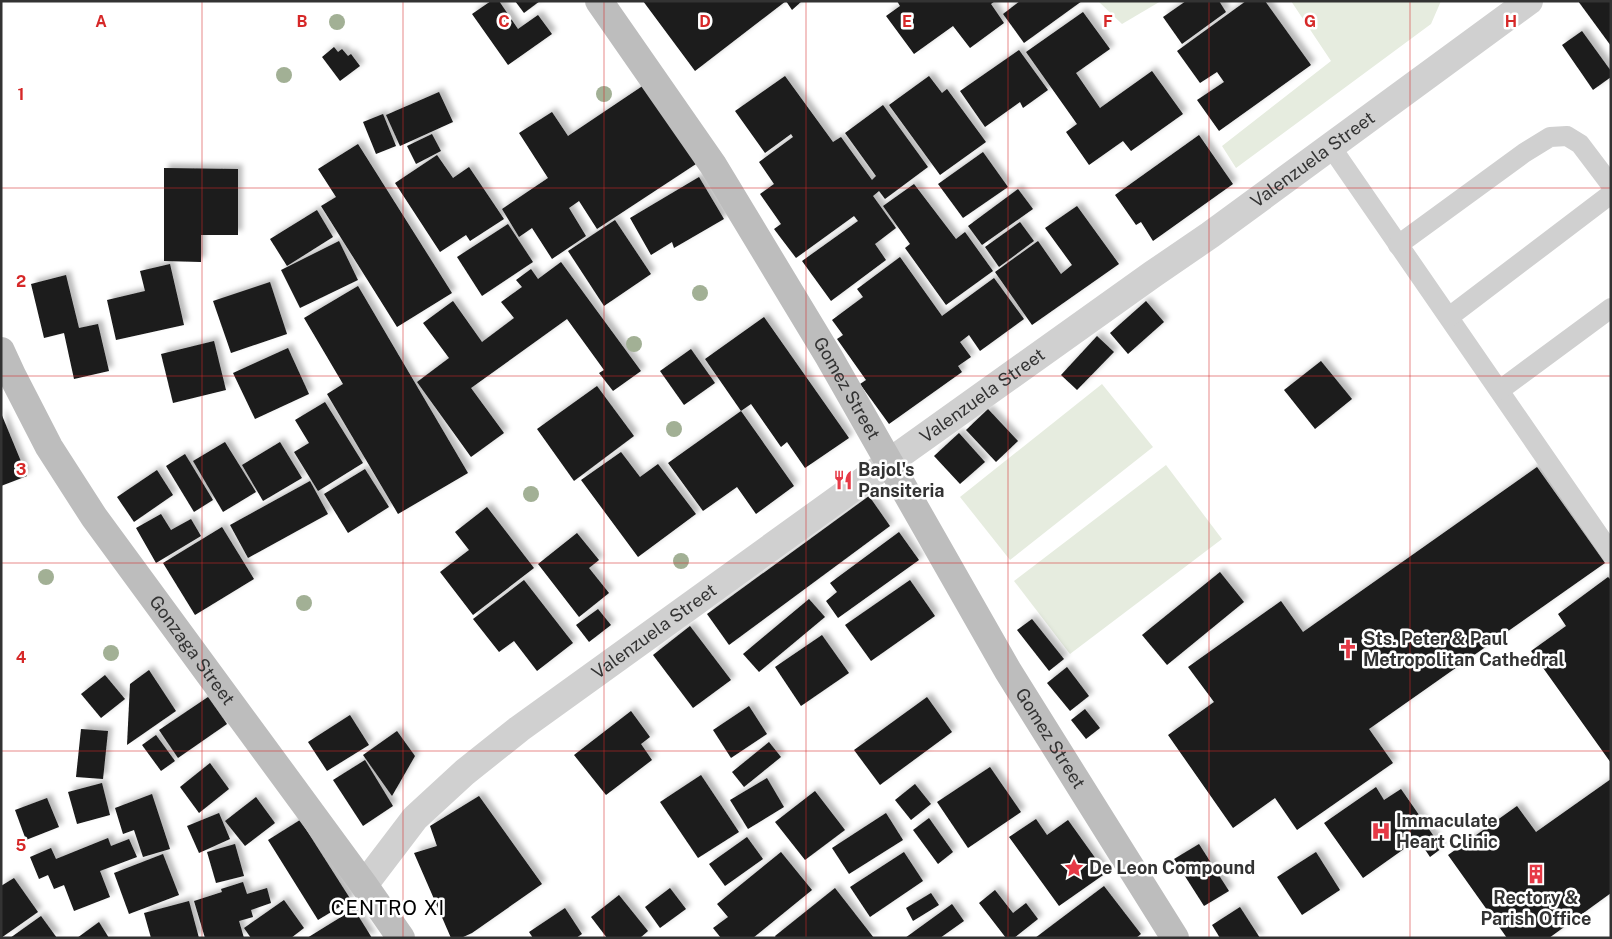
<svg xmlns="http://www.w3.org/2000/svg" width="1612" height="939" font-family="'Public Sans',sans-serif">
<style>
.green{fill:#e6ecdf}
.building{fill:#1a1a1a;filter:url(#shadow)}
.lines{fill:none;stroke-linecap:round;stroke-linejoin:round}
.service{stroke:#d0d0d0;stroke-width:20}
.minor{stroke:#d0d0d0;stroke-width:28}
.secondary{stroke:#bdbdbd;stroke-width:28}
.tree{fill:#a2b095}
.grid{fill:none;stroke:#d62828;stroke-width:1;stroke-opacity:0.55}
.labels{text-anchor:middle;stroke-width:5;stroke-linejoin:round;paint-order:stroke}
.street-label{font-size:18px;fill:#333;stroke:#fff}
.poi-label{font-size:18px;font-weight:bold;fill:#333;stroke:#fff;text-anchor:start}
.quarter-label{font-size:20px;letter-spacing:1px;fill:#000;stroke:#fff}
.grid-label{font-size:16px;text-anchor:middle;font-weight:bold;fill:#d62828;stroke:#fff;stroke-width:5;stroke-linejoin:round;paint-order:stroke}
</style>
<defs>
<filter id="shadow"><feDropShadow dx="4.5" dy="-4.5" stdDeviation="2.5" flood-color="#0004"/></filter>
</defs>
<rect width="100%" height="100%" fill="#fff"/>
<g class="green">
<path d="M 1098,1 L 1161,1 L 1122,24 Z"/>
<path d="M 1291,1 L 1441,1 L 1431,24 L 1236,168 L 1222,146 L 1331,61 Z"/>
<path d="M 1102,384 L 1153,447 L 1010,560 L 960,497 Z"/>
<path d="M 1166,465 L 1222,539 L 1070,654 L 1014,581 Z"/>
</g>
<g class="building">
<path d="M 491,1 L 499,1 L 518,29 L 538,15 L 552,34 L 508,65 L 472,14 Z"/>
<path d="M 515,1 L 540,1 L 524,13 Z"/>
<path d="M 643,1 L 802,1 L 792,10 L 786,1 L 695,71 Z"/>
<path d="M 897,1 L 995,1 L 991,4 L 1004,23 L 970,48 L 953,26 L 914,54 L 886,16 L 900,6 Z"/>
<path d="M 1020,1 L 1082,1 L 1024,43 L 1003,14 Z"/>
<path d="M 1186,1 L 1219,1 L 1226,12 L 1182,44 L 1163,17 Z"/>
<path d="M 1246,1 L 1265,1 L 1311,65 L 1219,131 L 1197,100 L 1224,82 L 1217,72 L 1200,83 L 1177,51 Z"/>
<path d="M 1578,1 L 1611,1 L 1611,46 Z"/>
<path d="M 1083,12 L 1110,49 L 1076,73 L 1100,108 L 1152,71 L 1183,114 L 1131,151 L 1123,141 L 1089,165 L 1066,132 L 1077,124 L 1026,52 Z"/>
<path d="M 1582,31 L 1611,71 L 1611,77 L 1593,90 L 1562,45 Z"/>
<path d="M 334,47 L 338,52 L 342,49 L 348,56 L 351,54 L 360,66 L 340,81 L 322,57 Z"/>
<path d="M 1019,50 L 1048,90 L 1023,108 L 1020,102 L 985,127 L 960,91 Z"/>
<path d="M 785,76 L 833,142 L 841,137 L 872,180 L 876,176 L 845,133 L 883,105 L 928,167 L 885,199 L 879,191 L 873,196 L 896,228 L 875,244 L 886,260 L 831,301 L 802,261 L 858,221 L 854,216 L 796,258 L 774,229 L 781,224 L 760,194 L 774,184 L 759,162 L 793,137 L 791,134 L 765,153 L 735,111 Z"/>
<path d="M 929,76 L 942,93 L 947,89 L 986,142 L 940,175 L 889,105 Z"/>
<path d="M 644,85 L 696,164 L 597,229 L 579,201 L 569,208 L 586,236 L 552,259 L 532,228 L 519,237 L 502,209 L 548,178 L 519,133 L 552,112 L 568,136 Z"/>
<path d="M 439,92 L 453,122 L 400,146 L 386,115 Z"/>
<path d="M 383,114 L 396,146 L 376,154 L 363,122 Z"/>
<path d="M 432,134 L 441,151 L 416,164 L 407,146 Z"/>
<path d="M 1199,135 L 1233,184 L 1153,241 L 1141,222 L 1136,225 L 1115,195 Z"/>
<path d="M 358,144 L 452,293 L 397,327 L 321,206 L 336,197 L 318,169 Z"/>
<path d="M 983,152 L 1008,187 L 963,218 L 938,184 Z"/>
<path d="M 437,155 L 453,178 L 469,167 L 504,219 L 470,241 L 466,235 L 440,252 L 395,183 Z"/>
<path d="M 164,168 L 238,169 L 238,235 L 201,235 L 201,262 L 164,261 Z"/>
<path d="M 699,177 L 724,219 L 674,248 L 672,242 L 651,255 L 630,218 Z"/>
<path d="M 914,184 L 956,239 L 965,232 L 993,271 L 946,305 L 905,248 L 910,244 L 883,206 Z"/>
<path d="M 1018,189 L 1033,209 L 982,245 L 968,226 Z"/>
<path d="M 1077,206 L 1119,264 L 1032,325 L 995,272 L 1038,241 L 1061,274 L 1072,265 L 1045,228 Z"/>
<path d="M 317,210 L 333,237 L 287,266 L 270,239 Z"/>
<path d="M 615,220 L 651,274 L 604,306 L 568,251 Z"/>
<path d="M 1020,222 L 1034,241 L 999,267 L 985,247 Z"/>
<path d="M 508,224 L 533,262 L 482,296 L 457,257 Z"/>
<path d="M 339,241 L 358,280 L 300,308 L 281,270 Z"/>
<path d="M 900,257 L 942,316 L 994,278 L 1024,319 L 980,351 L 969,335 L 960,342 L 971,357 L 958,366 L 962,372 L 889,424 L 860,384 L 866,380 L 837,339 L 843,335 L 832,320 L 863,297 L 857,289 Z"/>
<path d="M 561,262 L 641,371 L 613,391 L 599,373 L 604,370 L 567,319 L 471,388 L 504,433 L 471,457 L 417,382 L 449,358 L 423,323 L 453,301 L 482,342 L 514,318 L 501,302 L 522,287 L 516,280 L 531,269 L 538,279 Z"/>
<path d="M 170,264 L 184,325 L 116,340 L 107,300 L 145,291 L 140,271 Z"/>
<path d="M 66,275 L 79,328 L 98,324 L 109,371 L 74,379 L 64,333 L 44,338 L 31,284 Z"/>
<path d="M 270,282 L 287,334 L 231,353 L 213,301 Z"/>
<path d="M 358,286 L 468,473 L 398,514 L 327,394 L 343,384 L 304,318 Z"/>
<path d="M 1146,301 L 1164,322 L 1128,354 L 1110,333 Z"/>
<path d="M 764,317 L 849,438 L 805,468 L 787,442 L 781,447 L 751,404 L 741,411 L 705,359 Z"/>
<path d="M 1097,336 L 1114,352 L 1077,390 L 1061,375 Z"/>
<path d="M 214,341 L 226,390 L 173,403 L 161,354 Z"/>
<path d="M 288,348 L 309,394 L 255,419 L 233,373 Z"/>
<path d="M 691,349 L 715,383 L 684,405 L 660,371 Z"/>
<path d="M 1321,361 L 1352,399 L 1315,429 L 1284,390 Z"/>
<path d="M 597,386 L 634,436 L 574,481 L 537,429 Z"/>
<path d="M 325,402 L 363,463 L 318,491 L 294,452 L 309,443 L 295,420 Z"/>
<path d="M 988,409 L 1018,441 L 996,462 L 966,430 Z"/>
<path d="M 741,411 L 794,486 L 756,514 L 737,487 L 703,511 L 668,463 Z"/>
<path d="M 1,413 L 27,476 L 1,486 Z"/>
<path d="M 959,433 L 985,462 L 960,484 L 934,456 Z"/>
<path d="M 225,442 L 256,492 L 223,512 L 193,461 Z"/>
<path d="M 280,442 L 302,478 L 263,501 L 242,465 Z"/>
<path d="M 621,452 L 640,477 L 658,464 L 696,514 L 638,557 L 581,480 Z"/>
<path d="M 185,454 L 213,500 L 194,512 L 166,466 Z"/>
<path d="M 1537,467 L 1605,563 L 1369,729 L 1393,763 L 1297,830 L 1275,798 L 1233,828 L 1168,735 L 1214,702 L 1188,667 L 1281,601 L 1303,632 Z"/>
<path d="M 365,469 L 389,507 L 348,533 L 324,494 Z"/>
<path d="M 157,470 L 173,495 L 134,522 L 117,497 Z"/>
<path d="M 310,481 L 328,514 L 248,558 L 230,525 Z"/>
<path d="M 869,496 L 890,526 L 729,645 L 707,614 Z"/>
<path d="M 487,507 L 534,568 L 473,615 L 440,572 L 469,550 L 455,532 Z"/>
<path d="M 161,514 L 171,530 L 191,519 L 201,536 L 156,563 L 136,528 Z"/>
<path d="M 222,527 L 254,579 L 195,615 L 163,563 Z"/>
<path d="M 899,532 L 919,560 L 838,618 L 826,601 L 837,592 L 830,583 Z"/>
<path d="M 577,533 L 599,560 L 589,568 L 609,593 L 579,617 L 538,564 Z"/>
<path d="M 1220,572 L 1244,602 L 1167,665 L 1142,635 Z"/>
<path d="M 1608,577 L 1611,580 L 1611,763 L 1531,651 L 1566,626 L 1558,614 Z"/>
<path d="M 524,580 L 573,643 L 537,671 L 514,641 L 499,652 L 473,619 Z"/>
<path d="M 910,580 L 935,616 L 871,661 L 845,625 Z"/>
<path d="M 809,599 L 825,617 L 759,672 L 743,654 Z"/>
<path d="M 598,609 L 611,625 L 589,642 L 576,625 Z"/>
<path d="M 1032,619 L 1064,659 L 1049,671 L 1017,630 Z"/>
<path d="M 690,626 L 731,680 L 693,708 L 653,655 Z"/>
<path d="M 822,635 L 849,673 L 801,706 L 775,667 Z"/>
<path d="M 1067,667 L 1089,696 L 1070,711 L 1047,683 Z"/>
<path d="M 149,670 L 176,711 L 127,745 L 130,684 Z"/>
<path d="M 105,675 L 125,699 L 101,718 L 81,694 Z"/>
<path d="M 208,697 L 227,724 L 178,758 L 159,730 Z"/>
<path d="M 927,697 L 952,732 L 880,785 L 854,750 Z"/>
<path d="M 749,706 L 767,734 L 731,758 L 713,730 Z"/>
<path d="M 1085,709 L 1100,728 L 1086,739 L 1071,720 Z"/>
<path d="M 631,711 L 650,737 L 641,744 L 652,760 L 606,795 L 574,755 Z"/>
<path d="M 350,715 L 369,745 L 327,771 L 308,742 Z"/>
<path d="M 81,729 L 108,731 L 103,779 L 76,777 Z"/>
<path d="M 397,731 L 415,756 L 392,796 L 363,755 Z"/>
<path d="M 156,735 L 175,761 L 161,771 L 142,745 Z"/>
<path d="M 769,742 L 781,757 L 744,787 L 732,772 Z"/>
<path d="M 365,760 L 393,806 L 363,826 L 333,780 Z"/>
<path d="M 210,763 L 229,789 L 199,813 L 180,787 Z"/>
<path d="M 990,767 L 1021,812 L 968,848 L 937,802 Z"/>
<path d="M 701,775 L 739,832 L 698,858 L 660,802 Z"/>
<path d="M 767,778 L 784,807 L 748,829 L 730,800 Z"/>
<path d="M 1611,779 L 1611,893 L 1549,938 L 1507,938 L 1448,855 L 1517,806 L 1536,832 Z"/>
<path d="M 102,783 L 110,815 L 77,824 L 68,792 Z"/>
<path d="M 915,784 L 931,804 L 911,820 L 895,800 Z"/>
<path d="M 1376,787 L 1384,800 L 1401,789 L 1442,848 L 1430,857 L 1418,839 L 1363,878 L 1324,823 Z"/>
<path d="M 815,791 L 845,830 L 805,860 L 775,822 Z"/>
<path d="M 152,794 L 170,849 L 143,857 L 134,830 L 123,834 L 115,808 Z"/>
<path d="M 479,796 L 542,884 L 472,933 L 461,938 L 451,938 L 414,853 L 437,846 L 430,826 Z"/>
<path d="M 256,797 L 275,823 L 245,846 L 225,821 Z"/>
<path d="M 47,798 L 59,827 L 26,840 L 15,810 Z"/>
<path d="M 219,813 L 230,839 L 199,853 L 187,826 Z"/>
<path d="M 886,813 L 903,840 L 849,874 L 832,848 Z"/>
<path d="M 929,818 L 953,852 L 938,864 L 913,830 Z"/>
<path d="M 1036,819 L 1047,835 L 1068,820 L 1106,873 L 1059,906 L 1009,837 Z"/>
<path d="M 300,820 L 351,900 L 318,920 L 268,840 Z"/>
<path d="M 747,837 L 763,859 L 725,886 L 709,864 Z"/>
<path d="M 108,838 L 111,846 L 129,839 L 137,857 L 100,871 L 110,897 L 74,911 L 64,885 L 54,889 L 48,875 L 39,879 L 30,857 L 51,848 L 56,859 Z"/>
<path d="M 235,844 L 244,876 L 216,883 L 207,852 Z"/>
<path d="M 1199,844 L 1229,891 L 1204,906 L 1174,859 Z"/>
<path d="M 781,852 L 812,890 L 753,938 L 721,938 L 713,928 L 728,917 L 717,904 Z"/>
<path d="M 904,852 L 923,881 L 870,917 L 850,887 Z"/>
<path d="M 1316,852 L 1340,890 L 1302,915 L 1277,877 Z"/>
<path d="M 163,854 L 179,895 L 129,914 L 114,873 Z"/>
<path d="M 14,878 L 38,912 L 1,938 L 1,886 Z"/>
<path d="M 243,882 L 247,894 L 267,888 L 271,903 L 251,910 L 253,917 L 239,921 L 244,938 L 205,938 L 194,901 L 222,892 L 221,889 Z"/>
<path d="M 1104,886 L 1141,934 L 1136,938 L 1035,938 Z"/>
<path d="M 670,888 L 686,909 L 660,928 L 645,907 Z"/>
<path d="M 835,888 L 874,938 L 776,938 L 775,936 Z"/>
<path d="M 995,890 L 1013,913 L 1026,903 L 1038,919 L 1014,938 L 1006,938 L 979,903 Z"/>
<path d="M 931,893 L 939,905 L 913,921 L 906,908 Z"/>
<path d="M 619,895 L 648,931 L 640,938 L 607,938 L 591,917 Z"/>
<path d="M 284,900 L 304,928 L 291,938 L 251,938 L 244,928 Z"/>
<path d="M 189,901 L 199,938 L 151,938 L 144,913 Z"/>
<path d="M 952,904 L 964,921 L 940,938 L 905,938 Z"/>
<path d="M 1240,907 L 1260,938 L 1220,938 L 1212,925 Z"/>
<path d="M 565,908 L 582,934 L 576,938 L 533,938 L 529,932 Z"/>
<path d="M 354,909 L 372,938 L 307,938 Z"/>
<path d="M 41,916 L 57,938 L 10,938 Z"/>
<path d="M 99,922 L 109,938 L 77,938 Z"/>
</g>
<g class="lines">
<g class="service">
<path d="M 1331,147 L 1611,553"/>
<path d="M 1398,245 L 1524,153 L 1550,137 L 1567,136 L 1580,144 L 1611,185"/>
<path d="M 1449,317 L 1611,194"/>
<path d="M 1500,390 L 1611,308"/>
</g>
<path class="minor" id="s1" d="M 364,885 L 415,818 L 465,772 L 519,729 L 888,463 L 1153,274 L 1210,235 L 1529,1"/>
<g class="secondary">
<path id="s2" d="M 599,1 L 713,165 L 829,357 L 1008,671 L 1175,938"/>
<path id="s3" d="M 1,351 L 13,377 L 49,447 L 94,517 L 364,885 L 401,938"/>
</g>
</g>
<g class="tree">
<circle cx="337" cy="22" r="8"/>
<circle cx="284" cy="75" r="8"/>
<circle cx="604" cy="94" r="8"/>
<circle cx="700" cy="293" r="8"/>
<circle cx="634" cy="344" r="8"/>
<circle cx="674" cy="429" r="8"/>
<circle cx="531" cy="494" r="8"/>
<circle cx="681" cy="561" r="8"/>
<circle cx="46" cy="577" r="8"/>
<circle cx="304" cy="603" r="8"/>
<circle cx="111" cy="653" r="8"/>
</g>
<path class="grid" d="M 202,1 L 202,938M 403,1 L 403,938M 604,1 L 604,938M 806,1 L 806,938M 1008,1 L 1008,938M 1209,1 L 1209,938M 1410,1 L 1410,938M 1,188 L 1611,188M 1,376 L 1611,376M 1,563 L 1611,563M 1,751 L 1611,751"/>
<defs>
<symbol id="restaurant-bare" viewBox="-9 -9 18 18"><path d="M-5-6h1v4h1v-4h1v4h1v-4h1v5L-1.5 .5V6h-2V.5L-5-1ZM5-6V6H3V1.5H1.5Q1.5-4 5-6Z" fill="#e63946" stroke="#fff" stroke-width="2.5" paint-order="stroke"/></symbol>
<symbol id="church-bare" viewBox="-9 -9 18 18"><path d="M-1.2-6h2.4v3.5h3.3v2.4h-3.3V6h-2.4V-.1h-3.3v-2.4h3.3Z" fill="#e63946" stroke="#fff" stroke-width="2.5" paint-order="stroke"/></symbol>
<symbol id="hospital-bare" viewBox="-9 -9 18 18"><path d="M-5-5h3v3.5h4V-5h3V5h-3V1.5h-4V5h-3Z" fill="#e63946" stroke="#fff" stroke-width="2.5" paint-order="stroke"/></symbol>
<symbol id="sight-bare" viewBox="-9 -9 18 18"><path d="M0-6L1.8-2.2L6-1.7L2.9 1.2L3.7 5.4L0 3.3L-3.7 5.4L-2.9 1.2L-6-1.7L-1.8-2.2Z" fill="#e63946" stroke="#fff" stroke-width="2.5" paint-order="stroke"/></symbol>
<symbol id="building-bare" viewBox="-9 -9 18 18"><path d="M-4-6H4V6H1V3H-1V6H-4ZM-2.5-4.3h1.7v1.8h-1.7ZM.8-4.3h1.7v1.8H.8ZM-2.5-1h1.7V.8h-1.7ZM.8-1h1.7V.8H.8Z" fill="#e63946" stroke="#fff" stroke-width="2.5" paint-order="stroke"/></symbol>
</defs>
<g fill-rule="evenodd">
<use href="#restaurant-bare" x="829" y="466" width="28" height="28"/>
<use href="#church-bare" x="1334" y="635" width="28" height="28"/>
<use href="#hospital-bare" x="1367" y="817" width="28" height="28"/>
<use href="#sight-bare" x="1060" y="854" width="28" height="28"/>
<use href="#building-bare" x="1522" y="860" width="28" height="28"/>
</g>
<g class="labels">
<g class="street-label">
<text dy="6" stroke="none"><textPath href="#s1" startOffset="1198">Valenzuela Street</textPath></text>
<text dy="6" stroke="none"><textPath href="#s2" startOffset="460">Gomez Street</textPath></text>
<text dy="6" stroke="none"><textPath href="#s1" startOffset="792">Valenzuela Street</textPath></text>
<text dy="6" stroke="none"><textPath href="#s1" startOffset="388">Valenzuela Street</textPath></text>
<text dy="6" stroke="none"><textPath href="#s3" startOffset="356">Gonzaga Street</textPath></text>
<text dy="6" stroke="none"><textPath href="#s2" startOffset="865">Gomez Street</textPath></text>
</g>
<g class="poi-label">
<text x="858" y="476">Bajol's<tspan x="858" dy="21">Pansiteria</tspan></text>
<text x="1363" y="645">Sts. Peter &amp; Paul<tspan x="1363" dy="21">Metropolitan Cathedral</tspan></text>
<text x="1396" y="827">Immaculate<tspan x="1396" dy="21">Heart Clinic</tspan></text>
<text x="1089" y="874">De Leon Compound</text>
<text x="1536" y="904" text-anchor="middle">Rectory &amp;<tspan x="1536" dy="21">Parish Office</tspan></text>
</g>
<g class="quarter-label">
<text x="388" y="915">CENTRO XI</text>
</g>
</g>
<g class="grid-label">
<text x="101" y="27">A</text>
<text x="302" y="27">B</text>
<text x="504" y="27">C</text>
<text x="705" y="27">D</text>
<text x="907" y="27">E</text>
<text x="1108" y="27">F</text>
<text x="1310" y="27">G</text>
<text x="1511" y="27">H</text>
<text x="21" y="100">1</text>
<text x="21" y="287">2</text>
<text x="21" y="475">3</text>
<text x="21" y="663">4</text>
<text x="21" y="851">5</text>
</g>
<rect width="1612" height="939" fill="none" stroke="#333333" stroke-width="5"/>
</svg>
